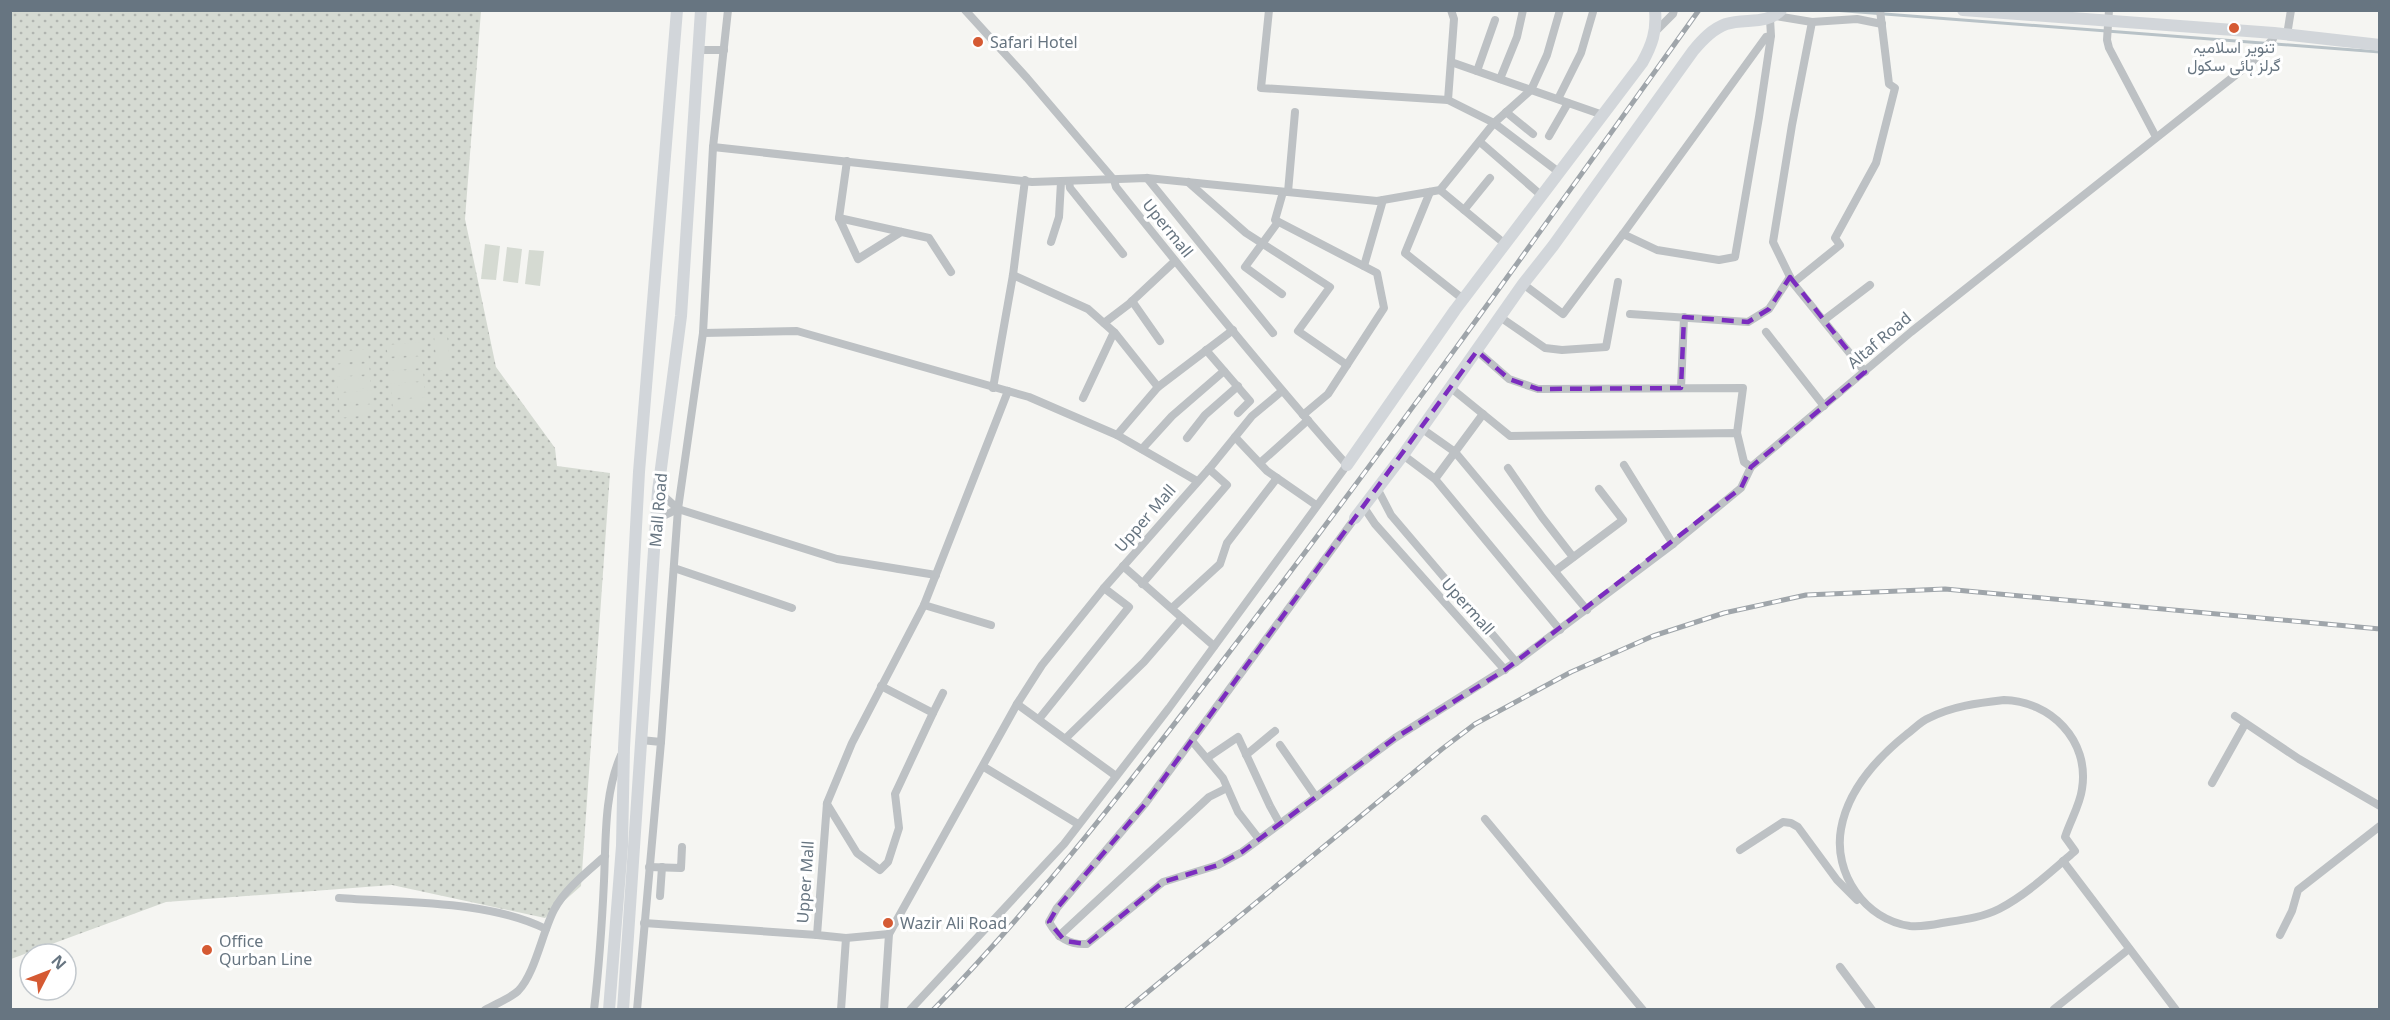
<svg xmlns="http://www.w3.org/2000/svg" width="2390" height="1020" font-family="'Noto Sans',Vazirmatn,sans-serif">
<style>
.grass{fill:url(#grass-dots)}
.park{fill:#d5dad2}
.lines{fill:none;stroke-linecap:round;stroke-linejoin:round}
.stream{stroke:#b8c2c7;stroke-width:3}
.street{stroke:#bdc1c4;stroke-width:8}
.secondary{stroke:#d2d6da;stroke-width:12}
.rail-casing{stroke:#9fa5aa;stroke-width:5}
.rail{stroke:#fff;stroke-width:3;stroke-dasharray:9;stroke-linecap:butt}
.marked{fill:none;stroke:#7b2cbf;stroke-width:4.5;stroke-dasharray:12 8;stroke-linejoin:round}
.poi-dot{fill:#d55a33;stroke:#fff;stroke-width:2}
.labels{text-anchor:middle;stroke-width:6;stroke-linejoin:round;paint-order:stroke}
.poi-label{font-size:16px;fill:#677581;stroke:#fff;text-anchor:start}
.street-label{font-size:16px;fill:#677581;stroke:#fff}
</style>
<defs>
<pattern id="grass-dots" width="8" height="8" patternUnits="userSpaceOnUse" patternTransform="scale(1.5)"><rect width="8" height="8" fill="#d5dad2"/><path d="M2 2h.1M6 6h.1" fill="none" stroke="#b1b5b0" stroke-width="1.8" stroke-linecap="round"/></pattern>
</defs>
<rect width="100%" height="100%" fill="#f5f5f2"/>
<path class="grass" d="M 11,11 L 481,11 L 465,219 L 496,367 L 555,448 L 557,466 L 610,473 L 581,886 L 545,918 L 392,885 L 166,902 L 11,959 Z"/>
<g class="park">
<path d="M 485,244 L 500,246 L 496,280 L 481,279 Z"/>
<path d="M 507,247 L 522,249 L 518,283 L 503,281 Z"/>
<path d="M 529,250 L 544,251 L 540,286 L 525,284 Z"/>
<path d="M 447,335 L 451,370 L 437,371 L 434,336 Z"/>
<path d="M 420,342 L 421,354 L 388,357 L 386,345 Z"/>
<path d="M 368,349 L 369,360 L 336,364 L 335,352 Z"/>
<path d="M 421,356 L 423,368 L 389,371 L 388,359 Z"/>
<path d="M 369,363 L 370,374 L 337,377 L 335,366 Z"/>
<path d="M 423,370 L 424,381 L 390,384 L 389,373 Z"/>
<path d="M 370,377 L 371,388 L 338,391 L 337,380 Z"/>
<path d="M 424,383 L 425,395 L 392,398 L 391,386 Z"/>
<path d="M 372,390 L 373,401 L 339,404 L 338,393 Z"/>
<path d="M 425,397 L 426,408 L 393,411 L 392,400 Z"/>
<path d="M 372,404 L 373,415 L 340,418 L 339,407 Z"/>
</g>
<g class="lines">
<path class="stream" d="M 1833,10 L 2380,52"/>
<g class="street">
<path d="M 1269,10 L 1261,88 L 1448,100"/>
<path d="M 1451,10 L 1454,19 L 1448,100 L 1494,123 L 1560,173"/>
<path d="M 2109,10 L 2107,40 L 2109,48 L 2156,137"/>
<path d="M 1776,16 L 1812,22 L 1857,19 L 1882,24"/>
<path d="M 1770,19 L 1771,36 L 1759,117 L 1735,257 L 1719,260 L 1657,250 L 1623,234 L 1766,37 L 1771,36"/>
<path d="M 1655,32 L 1673,14 L 1674,10"/>
<path d="M 2287,35 L 2291,10"/>
<path d="M 699,50 L 724,50"/>
<path d="M 1451,62 L 1603,115"/>
<path d="M 1477,71 L 1495,20"/>
<path d="M 1500,79 L 1517,37 L 1523,10"/>
<path d="M 1558,99 L 1581,53 L 1593,12"/>
<path d="M 1506,112 L 1533,134"/>
<path d="M 1549,136 L 1568,103"/>
<path d="M 1480,142 L 1542,196"/>
<path d="M 713,147 L 1032,182 L 1147,178 L 1377,201 L 1440,190 L 1494,123 L 1531,90 L 1547,55 L 1560,10"/>
<path d="M 847,161 L 839,218 L 858,259 L 901,232"/>
<path d="M 1147,178 L 1273,333"/>
<path d="M 1069,181 L 1070,188 L 1123,254"/>
<path d="M 1188,182 L 1246,233 L 1330,287 L 1298,331 L 1347,365"/>
<path d="M 1440,190 L 1505,244"/>
<path d="M 1283,192 L 1275,220 L 1377,273 L 1384,308 L 1328,394 L 1303,415"/>
<path d="M 1288,192 L 1295,112"/>
<path d="M 1430,192 L 1405,253 L 1463,299"/>
<path d="M 1464,210 L 1490,178"/>
<path d="M 839,218 L 929,238 L 951,272"/>
<path d="M 1278,222 L 1245,267 L 1282,294"/>
<path d="M 1051,242 L 1059,217 L 1061,182"/>
<path d="M 1364,266 L 1383,200"/>
<path d="M 1013,275 L 1088,309 L 1115,333 L 1158,387"/>
<path d="M 1793,283 L 1773,242 L 1792,125 L 1812,22"/>
<path d="M 1523,284 L 1563,314 L 1623,234"/>
<path d="M 1132,301 L 1160,341"/>
<path d="M 1630,314 L 1748,322 L 1769,309 L 1790,277"/>
<path d="M 1500,317 L 1545,348 L 1562,350 L 1606,347 L 1618,282"/>
<path d="M 1824,320 L 1870,285"/>
<path d="M 1104,323 L 1129,304 L 1175,261"/>
<path d="M 1766,332 L 1824,406"/>
<path d="M 703,333 L 797,331 L 1029,397 L 1117,435 L 1197,481"/>
<path d="M 1206,350 L 1250,401 L 1238,413"/>
<path d="M 1477,351 L 1509,379 L 1538,389 L 1743,388 L 1737,433"/>
<path d="M 1865,372 L 1793,283 L 1840,245 L 1835,238 L 1876,163 L 1895,88 L 1889,84 L 1880,10"/>
<path d="M 993,388 L 1013,275 L 1025,180"/>
<path d="M 1451,388 L 1510,436 L 1737,433 L 1744,462 L 1751,467"/>
<path d="M 1681,388 L 1684,317"/>
<path d="M 1008,391 L 924,605 L 852,743 L 827,803 L 817,935 L 846,938 L 889,934 L 1017,704 L 1042,665 L 1104,588 L 1209,469 L 1252,416 L 1282,391"/>
<path d="M 1083,398 L 1114,332"/>
<path d="M 1421,428 L 1455,452 L 1587,610"/>
<path d="M 1117,435 L 1158,387 L 1233,330"/>
<path d="M 1235,437 L 1267,471 L 1316,505"/>
<path d="M 1187,438 L 1205,415 L 1238,386"/>
<path d="M 1142,449 L 1172,416 L 1224,371"/>
<path d="M 1403,455 L 1435,479 L 1560,630"/>
<path d="M 1260,463 L 1308,420"/>
<path d="M 1624,465 L 1673,544"/>
<path d="M 1508,468 L 1542,517 L 1573,557"/>
<path d="M 1435,479 L 1483,414"/>
<path d="M 1377,488 L 1391,515 L 1516,662"/>
<path d="M 658,491 L 678,509 L 837,559 L 936,575"/>
<path d="M 1363,506 L 1375,524 L 1505,670"/>
<path d="M 1355,518 L 1145,804 L 1057,908 L 1049,922 C 1058,938 1069,945 1087,944 L 1163,882 L 1218,865 L 1242,852 L 1395,738 L 1516,662 L 1673,544 L 1741,488 L 1751,467 L 1911,332 L 2252,62 L 2273,39 L 2274,33"/>
<path d="M 657,519 L 678,509"/>
<path d="M 1123,566 L 1214,646"/>
<path d="M 674,568 L 792,608"/>
<path d="M 1555,571 L 1623,520 L 1599,489"/>
<path d="M 1142,584 L 1227,485 L 1209,469"/>
<path d="M 924,605 L 991,625"/>
<path d="M 1172,608 L 1220,564 L 1227,543 L 1277,478"/>
<path d="M 2004,700 C 2050,701 2090,740 2082,789 C 2080,805 2070,821 2065,837 L 2075,851 C 2052,871 2026,895 1999,909 C 1981,918 1961,920 1942,923 C 1932,925 1921,927 1910,926 C 1865,920 1833,873 1841,829 C 1848,789 1877,758 1907,734 C 1914,729 1921,721 1929,718 C 1953,706 1978,703 2004,700 Z"/>
<path d="M 1017,704 L 1116,776"/>
<path d="M 933,713 L 943,693"/>
<path d="M 2235,716 L 2299,759 L 2380,806"/>
<path d="M 1039,719 L 1129,607 L 1104,588"/>
<path d="M 1066,738 L 1144,662 L 1182,618"/>
<path d="M 1192,741 L 1223,778 L 1238,812 L 1259,839"/>
<path d="M 661,742 L 678,509 L 703,333 L 713,147 L 728,10"/>
<path d="M 1280,745 L 1316,797"/>
<path d="M 1246,755 L 1275,731"/>
<path d="M 1207,758 L 1238,737 L 1270,806 L 1280,824"/>
<path d="M 984,767 L 1078,824"/>
<path d="M 2212,783 L 2245,724"/>
<path d="M 827,804 L 857,853 L 880,870 L 888,862 L 899,828 L 895,794 L 933,713 L 881,686"/>
<path d="M 1485,819 L 1643,1010"/>
<path d="M 1740,850 L 1783,822 L 1791,823 L 1798,827 L 1837,880 L 1857,900"/>
<path d="M 2063,861 L 2176,1010"/>
<path d="M 649,867 L 681,868 L 682,847"/>
<path d="M 660,896 L 662,867"/>
<path d="M 339,898 C 404,903 488,900 546,929"/>
<path d="M 644,923 L 817,935"/>
<path d="M 2280,935 L 2292,911 L 2298,890 L 2380,826"/>
<path d="M 1059,936 L 1209,797 L 1227,788"/>
<path d="M 1840,967 L 1872,1010"/>
<path d="M 2054,1009 L 2129,949"/>
<path d="M 485,1010 C 495,1004 509,999 518,991 C 535,974 542,933 554,910 C 565,889 587,872 605,856"/>
<path d="M 594,1010 C 599,967 602,924 604,881 C 606,838 604,794 621,755"/>
<path d="M 637,1010 L 661,742 L 641,740"/>
<path d="M 841,1010 L 846,938"/>
<path d="M 884,1010 L 889,934"/>
<path d="M 910,1010 L 1064,844 L 1169,708 L 1347,465 C 1267,375 1191,281 1116,187 L 1114,180 L 1027,78 L 965,10"/>
</g>
<g class="secondary">
<path d="M 1963,10 L 2274,33 L 2380,45"/>
<path d="M 1347,465 L 1455,310 L 1642,63 C 1652,45 1657,31 1655,10"/>
<path d="M 1355,518 L 1403,455 L 1523,284 L 1553,246 L 1693,51 C 1702,40 1712,29 1726,24 C 1745,18 1767,25 1781,10"/>
<path d="M 609,1010 L 622,846 L 624,748 L 639,472 L 677,10"/>
<path d="M 623,1010 L 658,491 L 681,316 L 701,10"/>
</g>
<defs>
<g id="rail">
<path d="M 933,1010 C 1048,892 1147,760 1247,629 C 1402,426 1550,218 1699,10"/>
<path d="M 1126,1010 L 1442,749 L 1475,724 L 1571,672 L 1653,636 L 1724,613 L 1806,595 L 1945,589 L 2380,629"/>
</g>
</defs>
<use href="#rail" class="rail-casing"/>
<use href="#rail" class="rail"/>
</g>
<path class="marked" d="M 1790,277 L 1865,372 L 1751,467 L 1741,488 L 1505,670 L 1395,738 L 1242,852 L 1218,865 L 1163,882 L 1087,944 L 1065,941 L 1049,922 L 1057,908 L 1145,804 L 1477,351 L 1509,379 L 1538,389 L 1681,388 L 1684,317 L 1748,322 L 1769,309 Z"/>
<g class="poi-dot">
<circle cx="2234" cy="28" r="6"/>
<circle cx="978" cy="42" r="6"/>
<circle cx="888" cy="923" r="6"/>
<circle cx="207" cy="950" r="6"/>
</g>
<g class="labels">
<g class="poi-label">
<text x="990" y="48">Safari Hotel</text>
<text x="2234" y="53" text-anchor="middle">تنویر اسلامیہ<tspan x="2234" dy="18">گرلز ہائی سکول</tspan></text>
<text x="900" y="929">Wazir Ali Road</text>
<text x="219" y="947">Office<tspan x="219" dy="18">Qurban Line</tspan></text>
</g>
<g class="street-label">
<text transform="translate(1168 228) rotate(51)" y="6">Upermall</text>
<text transform="translate(1879 340) rotate(-40)" y="6">Altaf Road</text>
<text transform="translate(658 510) rotate(-85)" y="6">Mall Road</text>
<text transform="translate(1145 518) rotate(-49)" y="6">Upper Mall</text>
<text transform="translate(1468 606) rotate(48)" y="6">Upermall</text>
<text transform="translate(805 882) rotate(-86)" y="6">Upper Mall</text>
</g>
</g>
<rect width="2390" height="1020" fill="none" stroke="#677581" stroke-width="24"/>
<g transform="translate(48 972) rotate(48)"><circle r="28" fill="#ffffff" stroke="#c2c8cd" stroke-width="1.5"/>
<path d="M0-4.5L10 22L0 15L-10 22Z" fill="#d55a33"/>
<text y="-9" font-size="16" font-weight="bold" text-anchor="middle" fill="#677581">N</text>
</g>
</svg>
